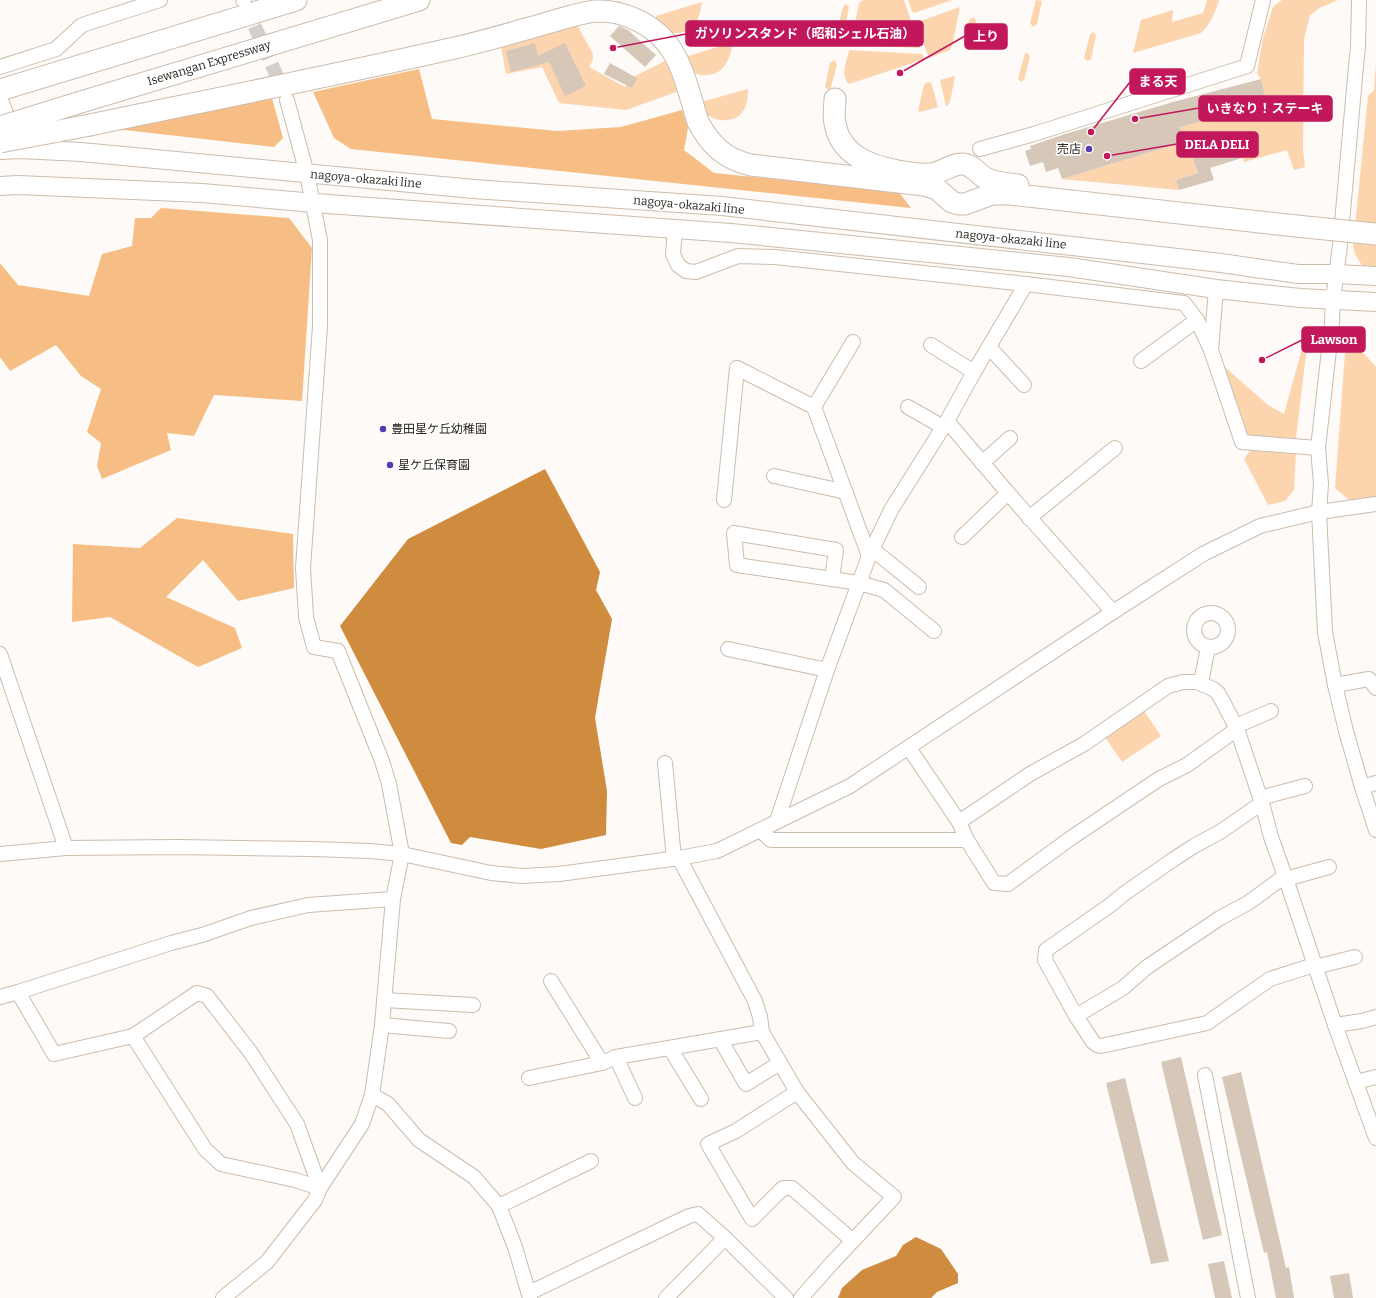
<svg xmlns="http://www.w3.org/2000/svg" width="1376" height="1298" font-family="Bitter,'Noto Sans JP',serif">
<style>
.green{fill:#fcd4ae}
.forest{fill:#f6be84}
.water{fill:#cf8b3e}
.building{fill:#d7c7b8}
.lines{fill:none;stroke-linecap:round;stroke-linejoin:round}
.minor-tunnel{stroke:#d3cfcc;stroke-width:14;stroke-dasharray:14 7;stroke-linecap:butt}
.minor-casing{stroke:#ccbcad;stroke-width:16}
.major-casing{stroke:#ccbcad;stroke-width:20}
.highway-casing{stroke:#ccbcad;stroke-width:23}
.minor{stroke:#fff;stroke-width:14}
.major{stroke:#fff;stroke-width:18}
.highway{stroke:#fff;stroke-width:21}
.highway-bridge-casing{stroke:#ccbcad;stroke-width:23;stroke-linecap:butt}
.highway-bridge{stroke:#fff;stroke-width:21}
.poi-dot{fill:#5739b1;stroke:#fff;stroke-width:1.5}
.labels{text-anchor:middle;stroke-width:3.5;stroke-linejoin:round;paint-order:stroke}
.street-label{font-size:12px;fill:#2b251f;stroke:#fff}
.poi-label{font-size:12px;fill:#2b251f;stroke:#fff;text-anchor:start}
.leader{fill:none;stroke:#c2185b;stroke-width:1.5}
.callout-dot{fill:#c2185b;stroke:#fff;stroke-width:1.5}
.callout{fill:#c2185b;stroke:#c2185b;stroke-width:1.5}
.callout-label{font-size:13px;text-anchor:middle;font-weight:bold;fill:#fff}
</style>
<rect width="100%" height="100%" fill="#fdfaf7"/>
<g class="green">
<path d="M 865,0 L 904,0 L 920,48 L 850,45 L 859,4 L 861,1 Z"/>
<path d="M 908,0 L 952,0 L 914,13 L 912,11 Z"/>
<path d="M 1036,0 L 1042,1 L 1037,24 L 1033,27 L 1030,23 Z"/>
<path d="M 1207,0 L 1219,0 C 1215,13 1211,23 1201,33 L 1133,53 L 1141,20 L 1173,10 L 1172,22 L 1203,13 Z"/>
<path d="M 1282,0 L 1336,0 L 1336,1 L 1321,7 L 1310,15 L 1304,39 L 1303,149 L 1305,167 L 1294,170 L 1287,150 L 1244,162 L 1236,139 L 1192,153 L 1198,173 L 1176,180 L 1179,190 L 1062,179 L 1184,142 L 1176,112 L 1186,125 L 1267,103 L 1261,79 L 1257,73 L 1263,38 L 1273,7 Z"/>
<path d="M 702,2 C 701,9 699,18 695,24 C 684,38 658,36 656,16 Z"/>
<path d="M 846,4 L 849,7 L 844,31 L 840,33 L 837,30 L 843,7 Z"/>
<path d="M 960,7 L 952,46 L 950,50 L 929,58 L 917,25 L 918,22 Z"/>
<path d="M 973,17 L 976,20 L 971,44 L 967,46 L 964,43 L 969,20 Z"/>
<path d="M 576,23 L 593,54 L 593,60 L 589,67 L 625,87 L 633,77 L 669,59 L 679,91 L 626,110 L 559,103 L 542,67 L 506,74 L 501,47 Z"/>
<path d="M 1093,32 L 1096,35 L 1091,59 L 1087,61 L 1084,58 L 1090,35 Z"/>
<path d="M 733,42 C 730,58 725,75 706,75 C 701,76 695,74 692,71 C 688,68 685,62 682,58 Z"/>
<path d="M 849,50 L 922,54 L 925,59 L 849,84 C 840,76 847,60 849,50 Z"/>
<path d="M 1025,53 L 1027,53 L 1030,56 L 1024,80 L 1021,82 L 1018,79 Z"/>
<path d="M 834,60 L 837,64 L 831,87 L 828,90 L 825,87 L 830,63 Z"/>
<path d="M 1376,64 L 1376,271 L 1363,267 L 1356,256 L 1353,247 L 1368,96 L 1374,90 Z"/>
<path d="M 954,76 L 955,77 L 950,102 L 948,105 L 946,106 L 940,80 Z"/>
<path d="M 931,82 L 938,107 L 920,112 L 918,111 L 924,85 L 926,83 Z"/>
<path d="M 748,89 C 748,109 741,122 720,120 C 714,119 707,116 704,111 C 703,108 702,105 701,102 Z"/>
<path d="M 1308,337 L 1296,438 L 1249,436 L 1243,432 L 1219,362 L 1268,405 L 1284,414 L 1305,338 Z"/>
<path d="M 1356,345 L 1376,367 L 1376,498 L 1349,500 L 1335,488 L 1345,353 Z"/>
<path d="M 1250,451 L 1296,452 L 1294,490 L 1285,501 L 1268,505 L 1244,459 Z"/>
<path d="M 1144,711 L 1161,736 L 1122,762 L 1105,737 Z"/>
</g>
<g class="forest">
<path d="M 419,69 L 432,119 L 557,131 L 621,127 L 682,110 L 688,128 L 684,150 L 714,173 L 898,191 L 911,208 L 351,149 L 334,138 L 313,92 Z"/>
<path d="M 272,98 L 283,138 L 274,147 L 116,129 Z"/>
<path d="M 161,208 L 289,218 L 312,248 L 302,401 L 214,395 L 194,436 L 167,433 L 171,450 L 102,479 L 97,466 L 101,443 L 87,432 L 101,389 L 81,376 L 56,345 L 10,371 L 0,357 L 0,263 L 18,285 L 89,296 L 102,254 L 132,246 L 135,218 L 151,218 Z"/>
<path d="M 177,518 L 293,534 L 294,588 L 238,601 L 203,560 L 166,597 L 235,628 L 242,648 L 198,667 L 110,617 L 72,622 L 73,544 L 140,548 Z"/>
</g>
<g class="water">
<path d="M 545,469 L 600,572 L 596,590 L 612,619 L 595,718 L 607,791 L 606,835 L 541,849 L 470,837 L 462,845 L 451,843 L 340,626 L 408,539 Z"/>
<path d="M 916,1237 L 941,1249 L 958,1274 L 958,1283 L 937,1292 L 931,1298 L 838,1298 L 842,1288 L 862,1270 L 896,1256 L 903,1245 Z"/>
</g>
<g class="building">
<path d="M 619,26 L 628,30 L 656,55 L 645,67 L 610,36 Z"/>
<path d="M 535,43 L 538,56 L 565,43 L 586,86 L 565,96 L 549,62 L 511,72 L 506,51 Z"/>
<path d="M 610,63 L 637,78 L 632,88 L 604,74 Z"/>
<path d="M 1261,79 L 1267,103 L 1180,127 L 1184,142 L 1062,179 L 1058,168 L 1046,172 L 1043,162 L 1030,166 L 1025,151 L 1031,149 L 1030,146 L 1065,134 L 1173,102 Z"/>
<path d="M 1236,139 L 1242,158 L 1210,168 L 1214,180 L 1179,190 L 1176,180 L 1198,173 L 1191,152 Z"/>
<path d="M 1181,1057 L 1222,1235 L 1203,1240 L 1161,1062 Z"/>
<path d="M 1241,1072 L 1286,1268 L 1289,1267 L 1294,1298 L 1276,1298 L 1267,1252 L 1264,1253 L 1222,1077 Z"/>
<path d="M 1125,1078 L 1169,1261 L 1151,1264 L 1106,1083 Z"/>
<path d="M 1224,1261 L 1232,1298 L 1215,1298 L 1208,1264 Z"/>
<path d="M 1349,1273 L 1353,1298 L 1334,1298 L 1330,1276 Z"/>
</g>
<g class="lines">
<path class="minor-tunnel" d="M 246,7 L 284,92"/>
<defs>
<g id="minor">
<path d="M 243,0 L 244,1"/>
<path d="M 1359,0 L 1358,47 L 1356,66 L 1340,245 L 1333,300 L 1332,323 L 1318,448 L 1321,484 L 1319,512 L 1325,632 L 1335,685 L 1346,731 L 1362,787 L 1376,830"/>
<path d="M 0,67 L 56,49 L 82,25 L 160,0"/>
<path d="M 0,98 L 13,131"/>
<path d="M 980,149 L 1034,134 L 1247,66 L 1263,0"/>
<path d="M 675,228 L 673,254 L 678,265 L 686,271 L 696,272 L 738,256 L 775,257 L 1026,284 L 1184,303 L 1197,320 L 1211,350"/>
<path d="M 1216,289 L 1211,350 L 1242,442 L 1318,448"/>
<path d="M 931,345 L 974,372"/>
<path d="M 989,347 L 1024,385"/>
<path d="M 1141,361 L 1197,320"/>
<path d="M 814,407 L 853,342"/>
<path d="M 908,407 L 943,427"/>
<path d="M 947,421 L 1008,493 L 1113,612"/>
<path d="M 982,463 L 1010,438"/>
<path d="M 774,476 L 846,492"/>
<path d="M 724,500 L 737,368 L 814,407 L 869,556"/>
<path d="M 1029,518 L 1115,448"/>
<path d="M 962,537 L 1008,493"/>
<path d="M 872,549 L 919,587"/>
<path d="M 832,579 L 836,550 L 734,533 L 737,565 L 859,583 L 884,590 L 934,631"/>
<circle cx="1211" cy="630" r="17"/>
<path d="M 728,649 L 827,670"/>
<path d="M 0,654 L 66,848"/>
<path d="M 1201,683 L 1208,647"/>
<path d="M 1335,685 L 1369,679 L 1376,688"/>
<path d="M 1236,726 L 1271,711"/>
<path d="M 909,748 L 959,822 L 967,840 L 994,883 L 1008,884 L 1071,838 L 1141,791 L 1159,779 L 1187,765 L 1237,729"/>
<path d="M 665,763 L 674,859"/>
<path d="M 1362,787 L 1376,783"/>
<path d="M 1260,798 L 1305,786"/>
<path d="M 1262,803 L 1220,832 L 1194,846 L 1174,859 L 1125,893 L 1109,906 L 1046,950 L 1045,960 L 1076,1016 L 1093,1042 L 1097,1045 L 1101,1046 L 1207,1023 L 1270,979 L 1314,965"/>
<path d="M 777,821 L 827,670 L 869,556 L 891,510 L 947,421 L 974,372 L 1026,284"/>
<path d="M 959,822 L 1030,774 L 1084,744 L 1168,686 L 1183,682 L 1197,682 L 1213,689 L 1218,693 L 1223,702 L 1237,729 L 1262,803 L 1271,837 L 1286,879 L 1335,1025 L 1376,1138"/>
<path d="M 760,830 L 771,840 L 967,840"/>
<path d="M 0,854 L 66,848 L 178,847 L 313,849 L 370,851 L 402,854 L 491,873 L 522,876 L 559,874 L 679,858 L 717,851 L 850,786 L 1113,612 L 1203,554 L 1260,526 L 1319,512 L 1376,504"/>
<path d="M 679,858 L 755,1001 L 760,1017 L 762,1032 L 797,1092 L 853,1163 L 894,1197 L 832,1263 L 801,1298"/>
<path d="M 1286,879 L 1329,867"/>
<path d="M 1315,967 L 1355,957"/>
<path d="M 551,981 L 602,1063"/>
<path d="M 18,992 L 54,1054 L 133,1036 L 205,1149 L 221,1164 L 295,1180 L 320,1188"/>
<path d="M 0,997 L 18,992 L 171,943 L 202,935 L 251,918 L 308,905 L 393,899"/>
<path d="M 384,1000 L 473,1005"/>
<path d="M 1076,1016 L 1123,988 L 1147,967 L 1220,918 L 1248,903 L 1285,876"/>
<path d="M 382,1025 L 449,1031"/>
<path d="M 1335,1025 L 1362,1021 L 1376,1017"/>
<path d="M 133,1036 L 197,993 L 207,996 L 251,1053 L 297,1124 L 320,1188"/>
<path d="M 720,1039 L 746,1084 L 780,1063"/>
<path d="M 670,1048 L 701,1099"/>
<path d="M 616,1057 L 635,1098"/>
<path d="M 1205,1075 L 1248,1298"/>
<path d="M 529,1078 L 602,1063 L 616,1057 L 762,1032"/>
<path d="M 1356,1082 L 1376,1077"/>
<path d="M 797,1092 L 736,1131 L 708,1144 L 752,1219 L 783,1188 L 792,1188 L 853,1241"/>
<path d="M 372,1095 L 388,1104 L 419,1140 L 474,1177 L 499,1206 L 515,1247 L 530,1298"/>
<path d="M 499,1206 L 591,1161"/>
<path d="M 529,1293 L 689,1216 L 698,1214 L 725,1238 L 786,1298"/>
<path d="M 223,1298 L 267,1262 L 315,1200 L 320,1188 L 362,1124 L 372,1095 L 382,1025 L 393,899 L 402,854 L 389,784 L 382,761 L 338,651 L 314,647 L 306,617 L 303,568 L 320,326 L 320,240 L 307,174 L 287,100"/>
<path d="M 666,1298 L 725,1238"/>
</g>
<g id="major">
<path d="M 0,150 L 20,149 L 81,152 L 474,189 L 722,206 L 1221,263 L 1298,274 L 1336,274 L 1376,276"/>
<path d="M 0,186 L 18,185 L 202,193 L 314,203 L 731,233 L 1069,267 L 1216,289 L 1300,298 L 1376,302"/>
</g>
<g id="highway">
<path d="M 0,90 L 296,0"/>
<path d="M 835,99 C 835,106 833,115 835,123 C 840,155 870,166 898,171 C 909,173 920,175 931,174 C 942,173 952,163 963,164 C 973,165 977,173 985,178 C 995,183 1007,184 1018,185"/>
<path d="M 81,102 L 419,0"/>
<path d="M 90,125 C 210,100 331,76 450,49 C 483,42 515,32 547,23 C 561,19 582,12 597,11 C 606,11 616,12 624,15 C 678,32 683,74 698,122 C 711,146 725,159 751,165 L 924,185 L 937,189 L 952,202 L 959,204 L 965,204 L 992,194 L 1009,194 L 1296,226"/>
</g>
</defs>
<use href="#minor" class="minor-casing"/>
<use href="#major" class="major-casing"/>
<use href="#highway" class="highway-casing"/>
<use href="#minor" class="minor"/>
<use href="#major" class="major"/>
<use href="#highway" class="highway"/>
<defs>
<g id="highway-bridge">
<path d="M 0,127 L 81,102"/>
<path d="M 0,142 L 90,125"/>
<path d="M 1296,226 L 1376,234"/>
</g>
</defs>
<use href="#highway-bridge" class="highway-bridge-casing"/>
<use href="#highway-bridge" class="highway-bridge"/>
</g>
<g class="poi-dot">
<circle cx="1089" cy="149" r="4"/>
<circle cx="383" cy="429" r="4"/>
<circle cx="390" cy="465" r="4"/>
</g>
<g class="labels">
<g class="street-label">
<text transform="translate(209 63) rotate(-17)" y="4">Isewangan Expressway</text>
<text transform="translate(366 179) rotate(5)" y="4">nagoya-okazaki line</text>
<text transform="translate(689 205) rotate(5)" y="4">nagoya-okazaki line</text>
<text transform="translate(1011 239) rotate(6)" y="4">nagoya-okazaki line</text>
</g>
<g class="poi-label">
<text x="1081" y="153" text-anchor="end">売店</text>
<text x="391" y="433">豊田星ケ丘幼稚園</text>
<text x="398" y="469">星ケ丘保育園</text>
</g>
</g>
<path class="leader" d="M613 48L686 34M900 73L965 36M1091 132L1130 82M1135 119L1199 108M1107 156L1177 144M1262 360L1302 340"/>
<g class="callout-dot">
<circle cx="613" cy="48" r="4"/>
<circle cx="900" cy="73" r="4"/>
<circle cx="1091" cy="132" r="4"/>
<circle cx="1135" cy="119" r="4"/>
<circle cx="1107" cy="156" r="4"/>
<circle cx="1262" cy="360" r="4"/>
</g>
<g class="callout">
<rect x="686" y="21" width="237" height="25" rx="4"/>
<rect x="965" y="24" width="42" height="25" rx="4"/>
<rect x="1130" y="69" width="55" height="25" rx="4"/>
<rect x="1199" y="96" width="133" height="25" rx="4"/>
<rect x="1177" y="132" width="81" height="25" rx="4"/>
<rect x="1302" y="327" width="63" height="25" rx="4"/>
</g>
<g class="callout-label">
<text x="805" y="38">ガソリンスタンド（昭和シェル石油）</text>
<text x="986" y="41">上り</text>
<text x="1158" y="86">まる天</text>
<text x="1265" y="113">いきなり！ステーキ</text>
<text x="1217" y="149">DELA DELI</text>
<text x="1334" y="344">Lawson</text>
</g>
</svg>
